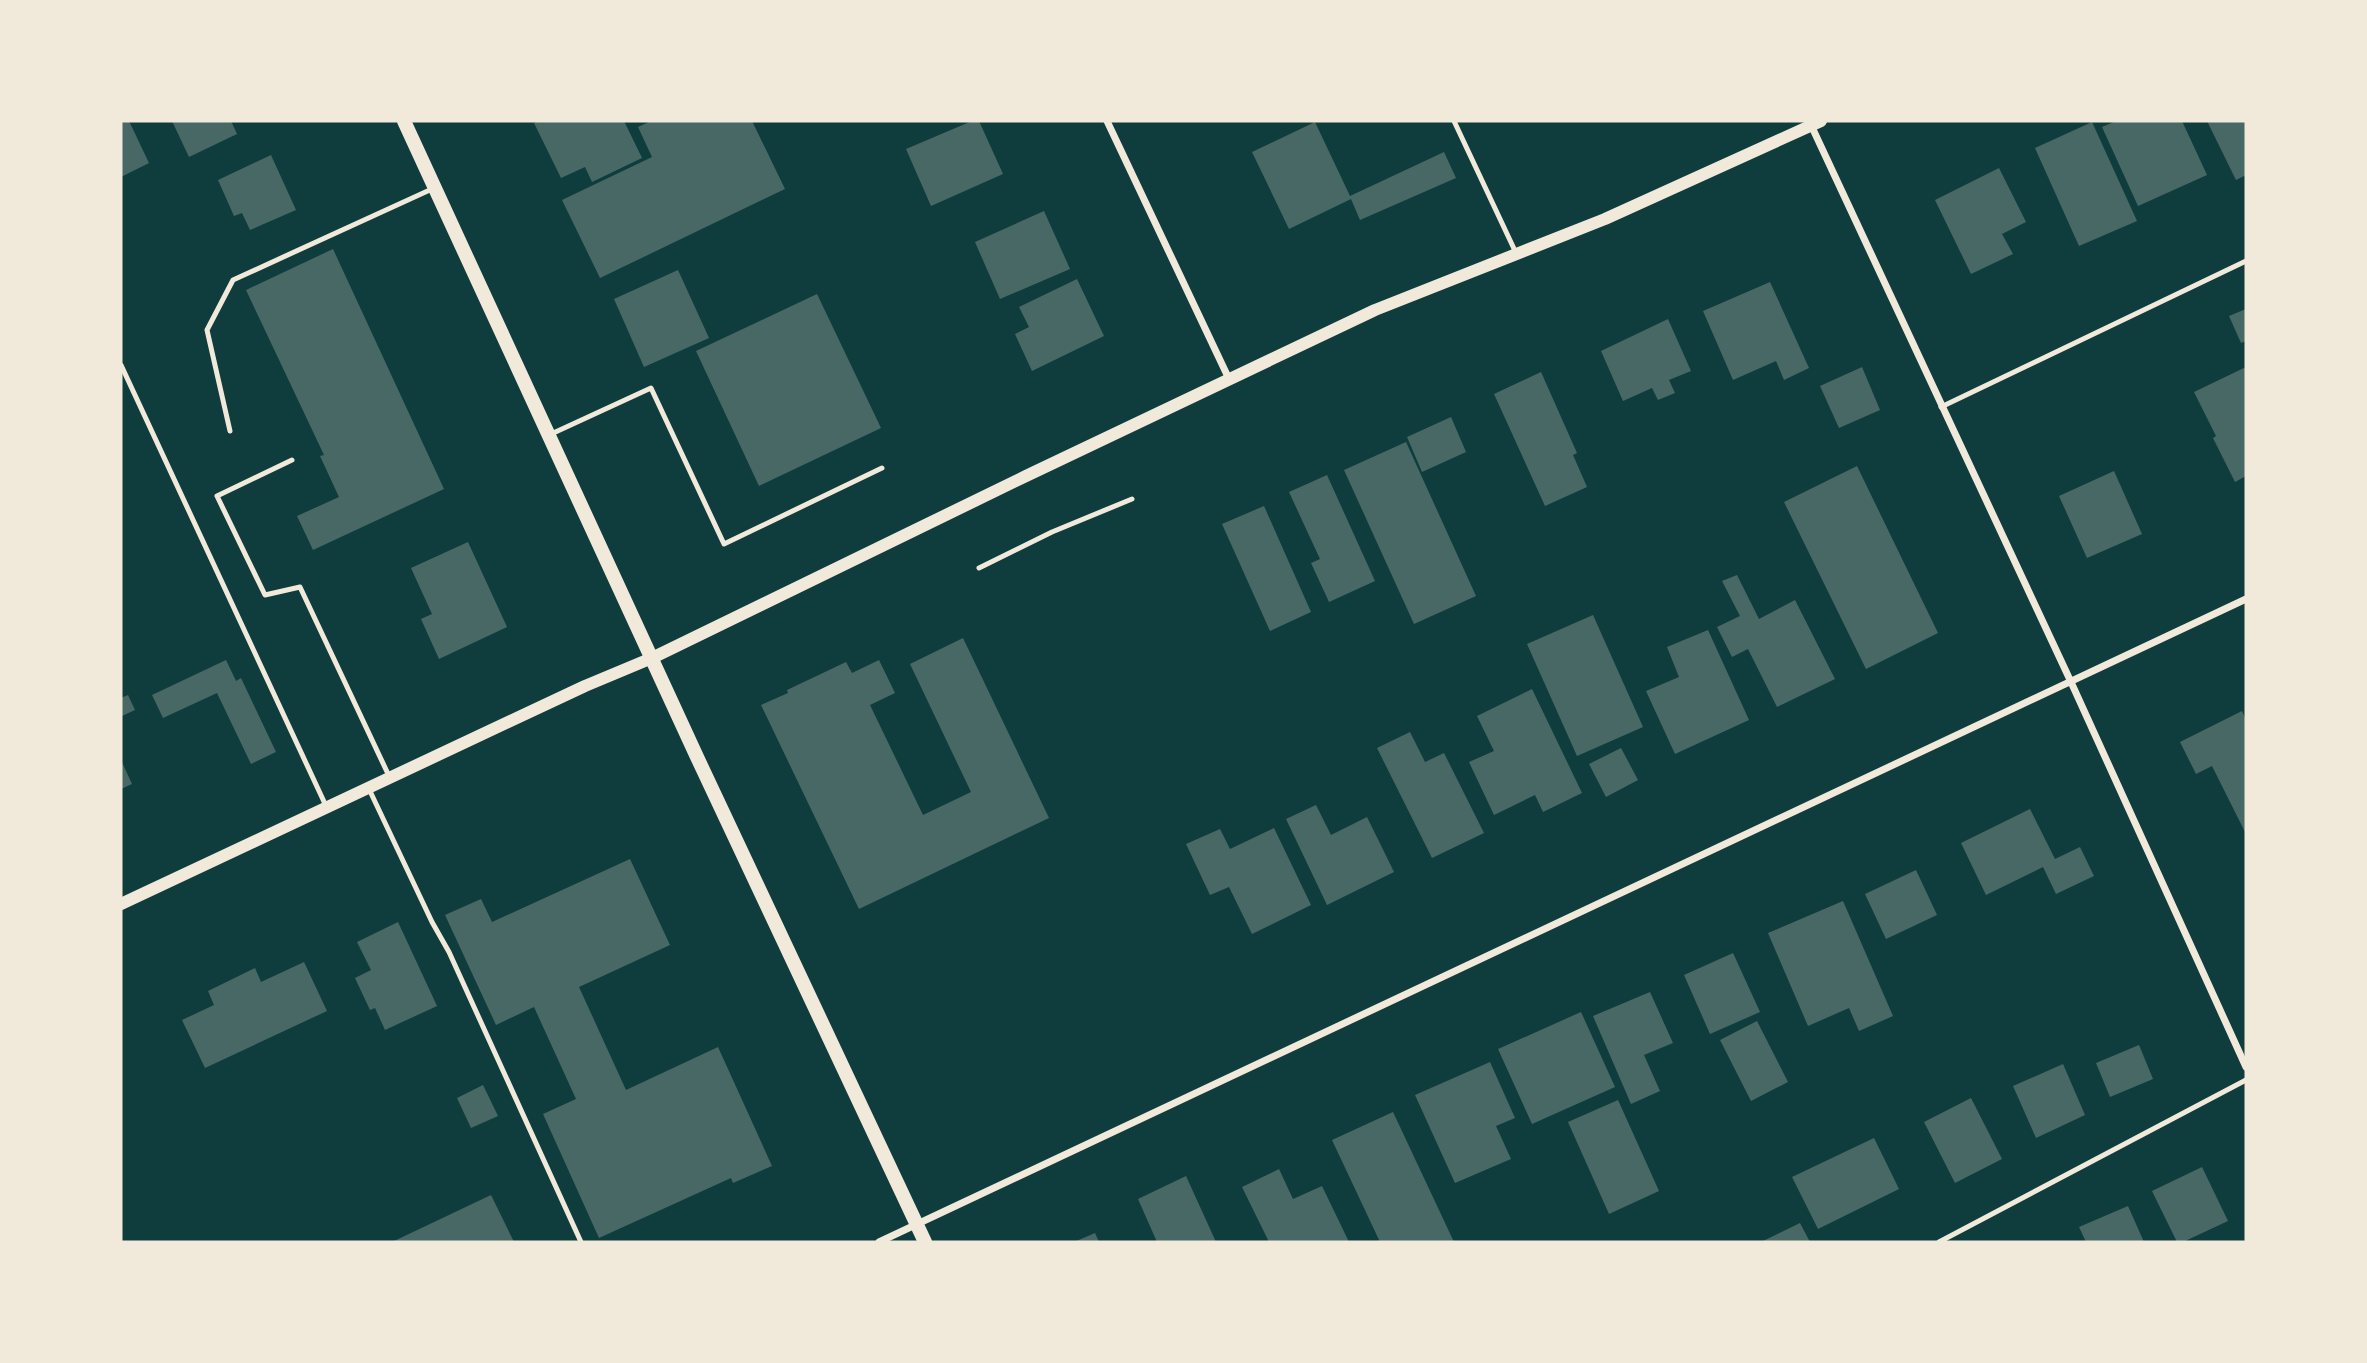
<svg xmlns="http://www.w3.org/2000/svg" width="2367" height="1363" font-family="Manrope,sans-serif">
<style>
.building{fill:#486865}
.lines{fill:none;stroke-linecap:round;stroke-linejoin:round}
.service{stroke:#f1e9da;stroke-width:5}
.minor{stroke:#f1e9da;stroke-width:7}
.tertiary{stroke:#f1e9da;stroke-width:12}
.secondary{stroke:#f1e9da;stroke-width:14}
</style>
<rect width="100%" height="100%" fill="#0f3d3e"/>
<g class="building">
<path d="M 121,121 L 129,121 L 149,163 L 121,177 Z"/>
<path d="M 172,121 L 231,121 L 237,134 L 189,157 Z"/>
<path d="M 538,121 L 624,121 L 642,158 L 592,182 L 585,167 L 561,178 L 534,123 Z"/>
<path d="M 651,121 L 752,121 L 785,189 L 600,278 L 562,200 L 652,157 L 638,127 Z"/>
<path d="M 972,121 L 979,121 L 1003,174 L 931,206 L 906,149 Z"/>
<path d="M 2116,121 L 2182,121 L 2207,175 L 2138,206 L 2102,127 Z"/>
<path d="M 2207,121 L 2246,121 L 2246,175 L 2236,180 Z"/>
<path d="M 1315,122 L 1350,196 L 1444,152 L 1456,178 L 1360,220 L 1351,199 L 1289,229 L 1252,152 Z"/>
<path d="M 2092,122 L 2137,221 L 2079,246 L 2035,148 Z"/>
<path d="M 271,155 L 296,210 L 250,230 L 242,213 L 234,216 L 218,180 Z"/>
<path d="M 1999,168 L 2026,222 L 2002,234 L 2013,254 L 1971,274 L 1935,200 Z"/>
<path d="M 1044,211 L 1070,269 L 1000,299 L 975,242 Z"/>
<path d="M 333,249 L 444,489 L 313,550 L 297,516 L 339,497 L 320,456 L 324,455 L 246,290 Z"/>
<path d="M 678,270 L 709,338 L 644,367 L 614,299 Z"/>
<path d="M 1077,279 L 1104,336 L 1032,371 L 1015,334 L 1029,327 L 1019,307 Z"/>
<path d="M 1770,282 L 1809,368 L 1784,380 L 1776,361 L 1733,380 L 1703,311 Z"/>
<path d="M 817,294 L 881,428 L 759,486 L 696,351 Z"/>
<path d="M 2246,309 L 2246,341 L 2241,343 L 2229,316 Z"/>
<path d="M 1668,319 L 1691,371 L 1669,380 L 1675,393 L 1658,400 L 1652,388 L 1623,401 L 1601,351 Z"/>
<path d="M 1862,367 L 1880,410 L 1839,428 L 1820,386 Z"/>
<path d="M 2246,367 L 2246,476 L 2235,482 L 2213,438 L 2216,436 L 2194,392 Z"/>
<path d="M 1541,372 L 1577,453 L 1573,455 L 1587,487 L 1545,506 L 1494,394 Z"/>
<path d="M 1451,417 L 1466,452 L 1422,472 L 1407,437 Z"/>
<path d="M 1406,442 L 1476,596 L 1414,624 L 1344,470 Z"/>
<path d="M 1857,466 L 1938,633 L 1866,669 L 1784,502 Z"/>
<path d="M 2114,471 L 2142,534 L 2087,558 L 2059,496 Z"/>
<path d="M 1327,475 L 1375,581 L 1329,602 L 1311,563 L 1320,559 L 1289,492 Z"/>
<path d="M 1264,506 L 1311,612 L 1270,631 L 1222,524 Z"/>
<path d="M 468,542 L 507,627 L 439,659 L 421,619 L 432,614 L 411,568 Z"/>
<path d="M 1737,575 L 1759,619 L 1795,600 L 1835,679 L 1777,707 L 1748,649 L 1732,657 L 1717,627 L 1740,616 L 1722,581 Z"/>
<path d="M 1593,615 L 1643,727 L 1577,756 L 1527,644 Z"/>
<path d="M 1708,630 L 1749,720 L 1675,754 L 1646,691 L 1679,677 L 1667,647 Z"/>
<path d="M 963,638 L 1049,818 L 859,909 L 761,705 L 788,693 L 787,690 L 846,662 L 852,673 L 879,660 L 895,693 L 870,705 L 923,815 L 971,792 L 910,664 Z"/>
<path d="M 226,660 L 236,681 L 241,678 L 276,752 L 251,764 L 217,693 L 163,718 L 152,695 Z"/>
<path d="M 1532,689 L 1582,793 L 1543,812 L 1535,795 L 1494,815 L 1469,762 L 1494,751 L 1477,716 Z"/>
<path d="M 128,695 L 135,710 L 122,716 L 121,698 Z"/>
<path d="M 2242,711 L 2246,720 L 2246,834 L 2212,766 L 2196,774 L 2180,742 Z"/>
<path d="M 1410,732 L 1425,762 L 1444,753 L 1484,833 L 1432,858 L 1377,748 Z"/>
<path d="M 1621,748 L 1638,780 L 1606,797 L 1589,764 Z"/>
<path d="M 121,760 L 132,784 L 121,789 Z"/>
<path d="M 1316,805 L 1331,835 L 1367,817 L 1394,872 L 1327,905 L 1286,819 Z"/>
<path d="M 2030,809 L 2055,859 L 2080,847 L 2094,876 L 2056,894 L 2043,867 L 1986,895 L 1961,843 Z"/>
<path d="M 1274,828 L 1311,905 L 1252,934 L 1229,887 L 1210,895 L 1186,844 L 1220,829 L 1230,849 Z"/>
<path d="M 630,859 L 670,945 L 579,987 L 626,1090 L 718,1047 L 772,1166 L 733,1183 L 731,1178 L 599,1238 L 543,1114 L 576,1099 L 534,1007 L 496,1025 L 445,915 L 481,899 L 492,922 Z"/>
<path d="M 1916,870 L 1937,915 L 1886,939 L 1865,894 Z"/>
<path d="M 1843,901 L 1893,1016 L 1859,1031 L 1849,1008 L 1808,1026 L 1768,933 Z"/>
<path d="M 398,922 L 437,1006 L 385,1030 L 375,1008 L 370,1010 L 355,978 L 371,970 L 357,942 Z"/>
<path d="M 1733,953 L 1760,1012 L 1710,1034 L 1684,975 Z"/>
<path d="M 304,962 L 327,1011 L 205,1068 L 182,1020 L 214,1005 L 208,991 L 255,968 L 261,982 Z"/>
<path d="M 1650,992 L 1673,1043 L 1644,1055 L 1660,1091 L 1631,1104 L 1593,1016 Z"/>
<path d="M 1581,1012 L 1615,1087 L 1532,1124 L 1498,1049 Z"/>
<path d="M 1757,1021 L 1788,1082 L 1751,1101 L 1720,1040 Z"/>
<path d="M 2139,1045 L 2153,1079 L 2110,1097 L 2096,1063 Z"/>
<path d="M 1490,1062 L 1515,1118 L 1496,1126 L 1511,1159 L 1455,1183 L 1415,1095 Z"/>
<path d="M 2063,1064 L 2085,1115 L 2036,1138 L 2013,1086 Z"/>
<path d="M 483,1085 L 498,1116 L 471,1128 L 457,1098 Z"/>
<path d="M 1971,1098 L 2002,1159 L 1955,1183 L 1924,1122 Z"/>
<path d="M 1618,1100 L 1659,1191 L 1609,1214 L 1568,1122 Z"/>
<path d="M 1393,1112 L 1454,1242 L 1380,1242 L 1332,1140 Z"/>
<path d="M 1874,1138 L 1899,1189 L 1818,1229 L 1792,1177 Z"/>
<path d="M 2202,1167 L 2228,1221 L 2183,1242 L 2177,1242 L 2152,1191 Z"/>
<path d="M 1279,1169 L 1293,1199 L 1322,1186 L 1349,1242 L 1269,1242 L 1242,1187 Z"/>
<path d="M 1186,1176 L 1216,1242 L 1157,1242 L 1138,1199 Z"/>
<path d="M 491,1195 L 514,1242 L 392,1242 Z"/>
<path d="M 2128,1206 L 2144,1242 L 2086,1242 L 2079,1227 Z"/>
<path d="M 1800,1223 L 1810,1242 L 1761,1242 Z"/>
<path d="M 1095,1233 L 1099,1242 L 1074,1242 Z"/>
</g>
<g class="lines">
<g class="service">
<path d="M 1454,121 L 1516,253"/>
<path d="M 121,365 L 326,806"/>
<path d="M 1941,407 L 2246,261"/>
<path d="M 230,431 L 207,330 L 233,280 L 432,189"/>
<path d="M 549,435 L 651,388 L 724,544 L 882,468"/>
<path d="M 292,460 L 217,496 L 265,595 L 300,587 L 389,776"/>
<path d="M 979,568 L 1052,532 L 1132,499"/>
<path d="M 369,789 L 432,922 L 449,952 L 581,1242"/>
<path d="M 1939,1242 L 2246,1080"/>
</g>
<g class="minor">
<path d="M 1107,121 L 1229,379"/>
<path d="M 1811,125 L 2071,682 L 2246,1067"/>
<path d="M 879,1242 L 2246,599"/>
</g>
<path class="tertiary" d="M 121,904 L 585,686 L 652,658 L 1026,476 L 1375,310 L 1605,219 L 1821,121"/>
<path class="secondary" d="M 404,121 L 697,757 L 925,1242"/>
</g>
<rect width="2367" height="1363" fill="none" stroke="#f1e9da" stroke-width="245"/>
</svg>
